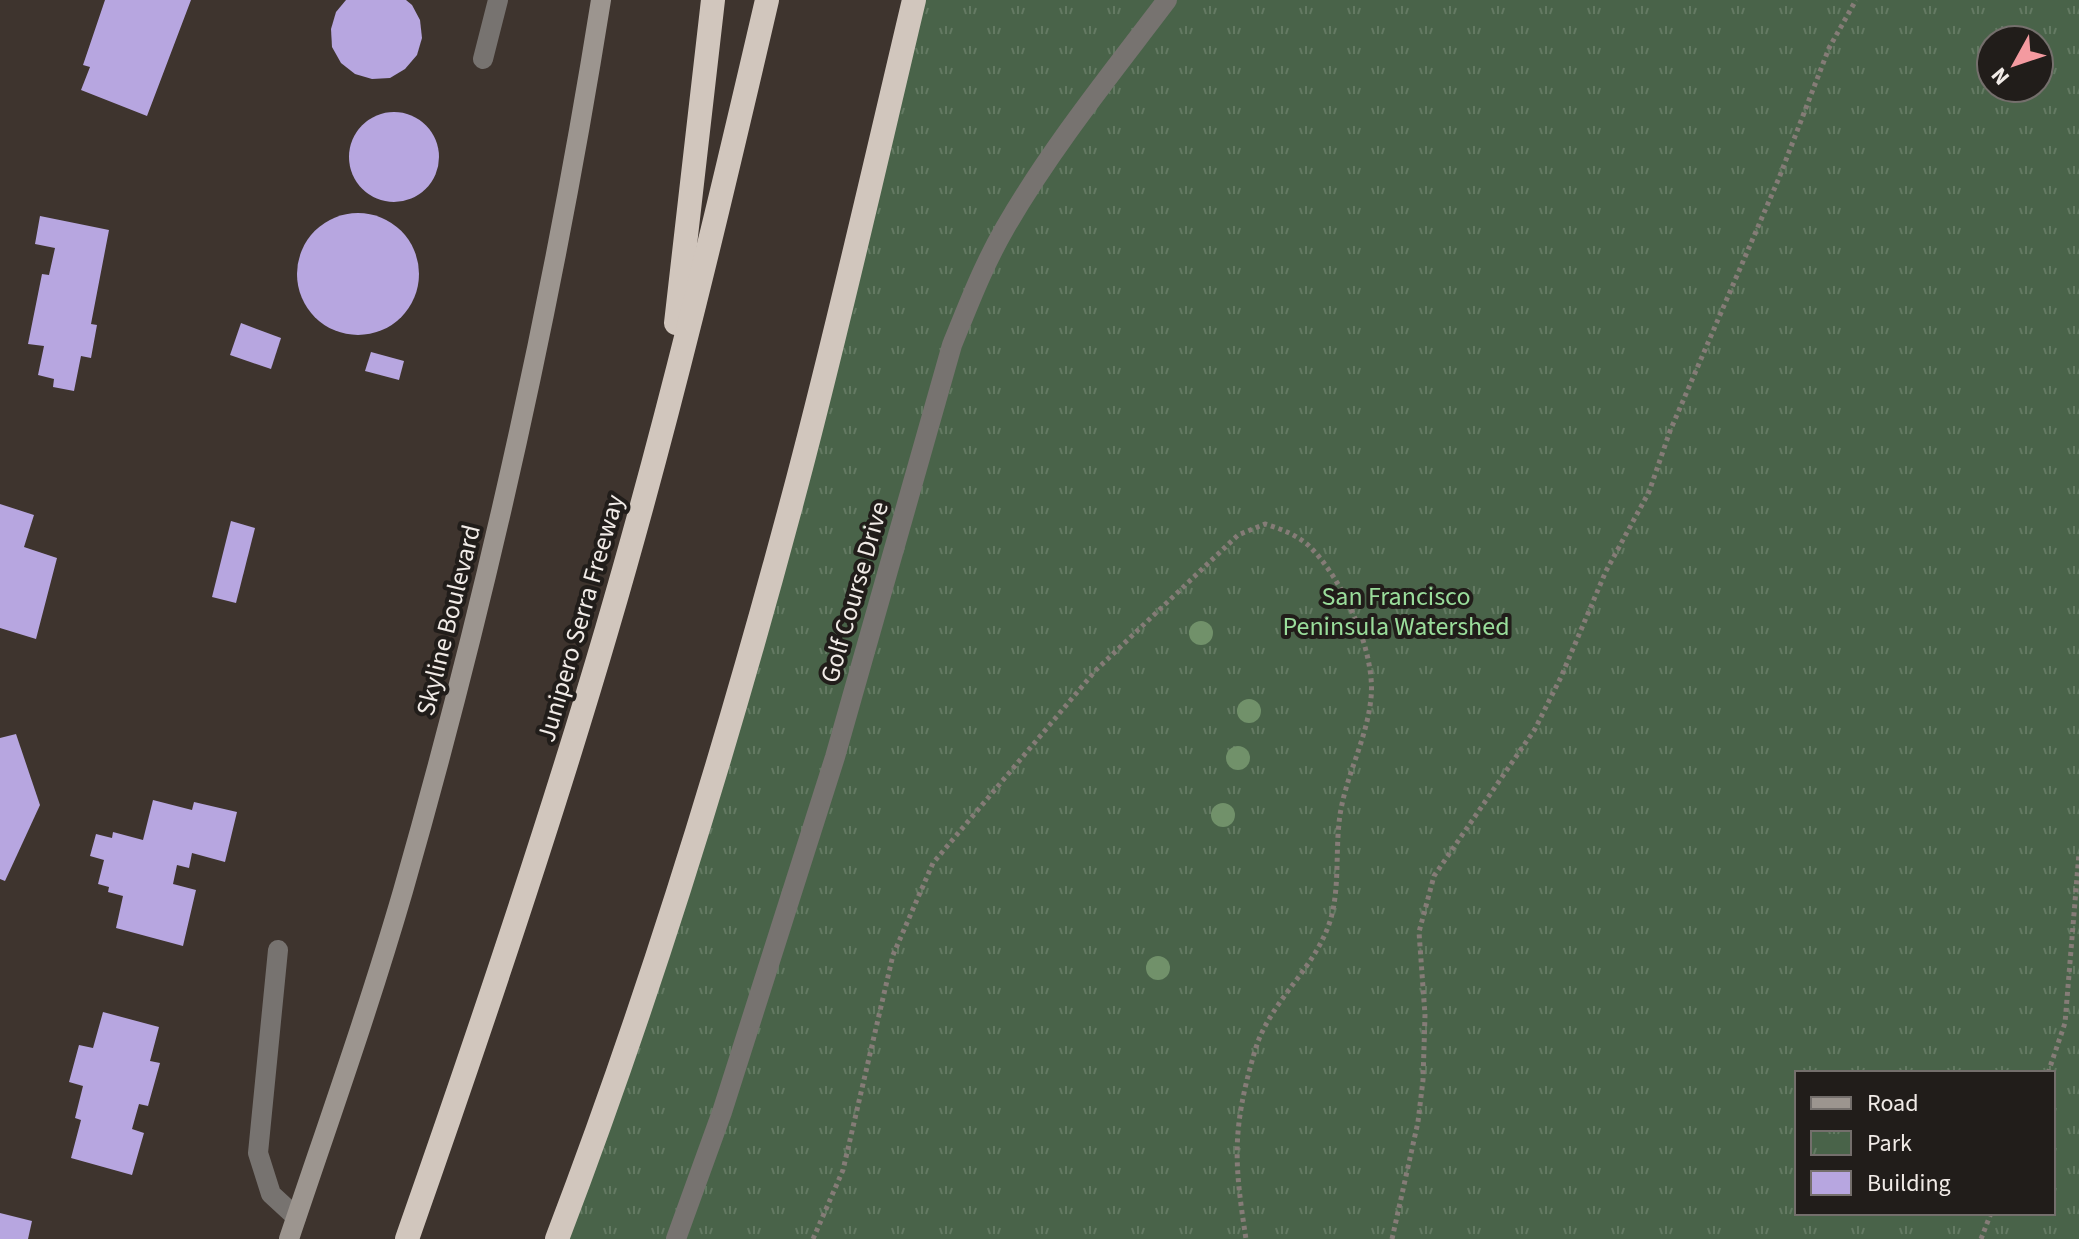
<svg xmlns="http://www.w3.org/2000/svg" width="2079" height="1239" font-family="'Source Sans 3',sans-serif">
<style>
.park{fill:url(#park-tufts);fill-rule:evenodd}
.building{fill:#b7a6e0}
.lines{fill:none;stroke-linecap:round;stroke-linejoin:round}
.path{stroke:#857c77;stroke-width:5;stroke-dasharray:4 4;stroke-linecap:butt}
.service{stroke:#777370;stroke-width:20}
.minor{stroke:#777370;stroke-width:20}
.secondary{stroke:#9c958f;stroke-width:20}
.motorway{stroke:#d1c6bd;stroke-width:24}
.tree{fill:#71916a}
.labels{text-anchor:middle;stroke-width:8;stroke-linejoin:round;paint-order:stroke}
.street-label{font-size:26px;fill:#f1ebe7;stroke:#211d1a}
.park-label{font-size:26px;fill:#9add9b;stroke:#211d1a}
</style>
<defs>
<pattern id="park-tufts" width="24" height="20" patternUnits="userSpaceOnUse" patternTransform="scale(2)"><rect width="24" height="20" fill="#496349"/><path d="M3 7l-1-3M5 7V3M7 7l1-3M15 17l-1-3M17 17v-4M19 17l1-3" fill="none" stroke="#647a63"/></pattern>
</defs>
<rect width="100%" height="100%" fill="#3e342e"/>
<path class="park" d="M 914,0 L 2079,0 L 2079,1239 L 557,1239 L 700,822 ZM 1991,40 L 2039,40 L 2039,88 L 1991,88 ZM 1797,1073 L 2053,1073 L 2053,1213 L 1797,1213 Z"/>
<g class="building">
<path d="M 105,0 L 191,0 L 147,116 L 81,90 L 90,67 L 83,65 Z"/>
<path d="M 346,0 L 406,0 L 412,5 L 420,20 L 422,38 L 417,55 L 405,69 L 390,78 L 372,79 L 355,74 L 341,63 L 332,47 L 331,29 L 336,12 Z"/>
<circle cx="394" cy="157" r="45"/>
<circle cx="358" cy="274" r="61"/>
<path d="M 40,216 L 109,230 L 91,324 L 97,325 L 91,358 L 81,356 L 74,391 L 53,387 L 54,379 L 38,375 L 44,346 L 28,344 L 42,274 L 49,275 L 55,248 L 35,244 Z"/>
<path d="M 241,323 L 281,338 L 271,369 L 230,355 Z"/>
<path d="M 371,352 L 404,361 L 399,380 L 365,371 Z"/>
<path d="M 0,504 L 34,515 L 24,547 L 57,558 L 36,639 L 0,628 Z"/>
<path d="M 231,521 L 255,528 L 236,603 L 212,597 Z"/>
<path d="M 16,734 L 40,805 L 5,881 L 0,879 L 0,738 Z"/>
<path d="M 153,800 L 192,810 L 194,802 L 237,812 L 225,862 L 192,853 L 189,868 L 177,865 L 173,884 L 196,890 L 183,946 L 116,928 L 123,896 L 108,892 L 109,887 L 98,884 L 104,860 L 90,856 L 96,834 L 112,838 L 113,832 L 143,840 Z"/>
<path d="M 103,1012 L 159,1027 L 150,1061 L 160,1063 L 148,1106 L 139,1104 L 132,1129 L 144,1133 L 132,1175 L 71,1158 L 81,1120 L 75,1118 L 83,1086 L 69,1082 L 79,1045 L 93,1048 Z"/>
<path d="M 0,1213 L 32,1221 L 28,1239 L 0,1239 Z"/>
</g>
<g class="lines">
<g class="path">
<path d="M 2048,1073 L 2065,1023 L 2079,853"/>
<path d="M 813,1239 L 843,1170 L 893,955 L 933,863 L 1096,670 L 1238,535 L 1265,524 C 1281,529 1295,534 1308,545 C 1342,577 1376,652 1371,698 C 1367,739 1346,775 1340,815 C 1335,849 1340,885 1331,918 C 1316,970 1268,1001 1254,1054 C 1232,1130 1234,1162 1246,1239"/>
<path d="M 1392,1239 L 1418,1122 L 1423,1080 L 1425,1015 L 1419,932 L 1434,876 L 1535,729 L 1561,677 L 1606,571 L 1649,492 L 1670,431 L 1779,178 L 1829,48 L 1856,0"/>
<path d="M 1981,1239 L 1991,1213"/>
</g>
<g class="service">
<path d="M 483,59 L 498,0"/>
<path d="M 278,950 L 258,1153 L 271,1194 L 296,1217"/>
</g>
<path class="minor" d="M 676,1239 L 722,1112 L 835,757 L 952,345 C 968,306 983,266 1005,228 C 1051,148 1111,74 1167,0"/>
<path class="secondary" d="M 289,1239 C 328,1123 369,1008 403,891 C 487,597 553,301 601,0"/>
<g class="motorway">
<path d="M 676,323 L 713,0"/>
<path d="M 407,1239 C 478,1037 547,834 607,629 C 668,421 718,211 767,0"/>
<path d="M 557,1239 C 652,991 730,736 798,479 C 840,320 876,160 914,0"/>
</g>
</g>
<g class="tree">
<circle cx="1201" cy="633" r="12"/>
<circle cx="1249" cy="711" r="12"/>
<circle cx="1238" cy="758" r="12"/>
<circle cx="1223" cy="815" r="12"/>
<circle cx="1158" cy="968" r="12"/>
</g>
<g class="labels">
<g class="street-label">
<text transform="translate(854 592) rotate(-74)" y="9">Golf Course Drive</text>
<text transform="translate(580 618) rotate(-74)" y="9">Junipero Serra Freeway</text>
<text transform="translate(448 620) rotate(-76)" y="9">Skyline Boulevard</text>
</g>
<g class="park-label">
<text x="1396" y="605">San Francisco<tspan x="1396" dy="30">Peninsula Watershed</tspan></text>
</g>
</g>
<rect x="1795" y="1071" width="260" height="144" fill="#211d1a" stroke="#746f6c" stroke-width="2"/>
<rect x="1811" y="1097" width="40" height="12" fill="#9c958f" stroke="#746f6c" stroke-width="2"/>
<text x="1867" y="1111" font-size="24" fill="#f1ebe7">Road</text>
<rect x="1811" y="1131" width="40" height="24" fill="url(#park-tufts)" stroke="#746f6c" stroke-width="2"/>
<text x="1867" y="1151" font-size="24" fill="#f1ebe7">Park</text>
<rect x="1811" y="1171" width="40" height="24" fill="#b7a6e0" stroke="#746f6c" stroke-width="2"/>
<text x="1867" y="1191" font-size="24" fill="#f1ebe7">Building</text>
<g transform="translate(2015 64) rotate(230)"><circle r="38" fill="#211d1a" stroke="#746f6c" stroke-width="2"/>
<path d="M0-6L14 30L0 20L-14 30Z" fill="#f49aa0"/>
<text y="-12" font-size="22" font-weight="bold" text-anchor="middle" fill="#f1ebe7">N</text>
</g>
</svg>
